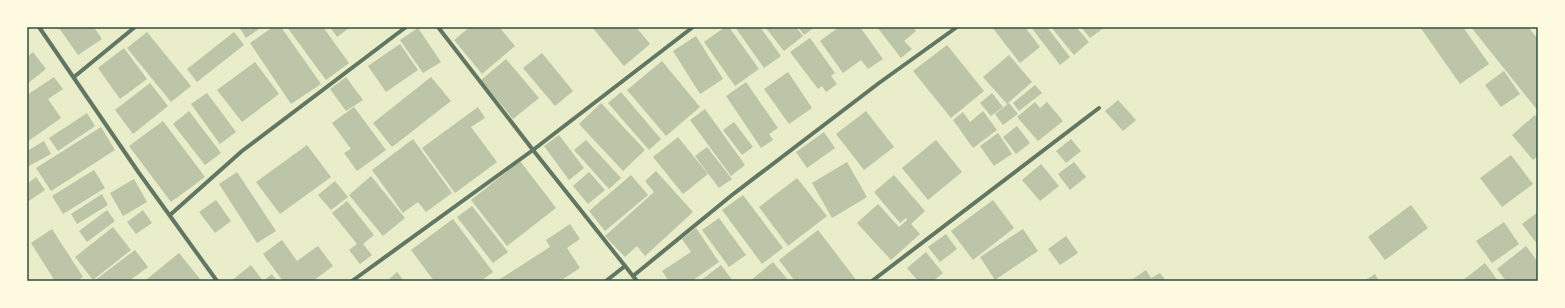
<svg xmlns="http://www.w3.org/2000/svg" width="1565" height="308" font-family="'Golos Text',sans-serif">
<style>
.building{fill:#bcc5a7}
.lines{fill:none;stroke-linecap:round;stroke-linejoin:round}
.minor{stroke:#617663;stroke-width:4}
.neatline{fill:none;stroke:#344e41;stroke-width:1.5}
</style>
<rect width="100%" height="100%" fill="#e9edc9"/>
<g class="building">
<path d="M 61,27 L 94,27 L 102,39 L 78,55 L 59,28 Z"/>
<path d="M 239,27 L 262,27 L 246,38 Z"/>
<path d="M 273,27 L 281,27 L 321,84 L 291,104 L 250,43 Z"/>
<path d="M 287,27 L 323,27 L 349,63 L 326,80 Z"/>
<path d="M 330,27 L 348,27 L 349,28 L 337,37 Z"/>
<path d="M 470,27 L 499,27 L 515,46 L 482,74 L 454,40 Z"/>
<path d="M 592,27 L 636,27 L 650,44 L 624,66 Z"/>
<path d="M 725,27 L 729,27 L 759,69 L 735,86 L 704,42 Z"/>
<path d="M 735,27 L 760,27 L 781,56 L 764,68 Z"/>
<path d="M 765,27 L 796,27 L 803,36 L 784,51 Z"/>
<path d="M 798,27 L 815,27 L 804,35 Z"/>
<path d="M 839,27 L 860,27 L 883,59 L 868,69 L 861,60 L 843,73 L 820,41 Z"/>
<path d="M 877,27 L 913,27 L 916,31 L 904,41 L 912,49 L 901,58 Z"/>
<path d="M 992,27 L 1025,27 L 1040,47 L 1020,63 Z"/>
<path d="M 1031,27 L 1047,27 L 1070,57 L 1060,65 Z"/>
<path d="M 1051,27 L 1076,27 L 1089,42 L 1074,55 Z"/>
<path d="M 1081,27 L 1105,27 L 1090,38 Z"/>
<path d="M 1420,27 L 1463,27 L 1489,64 L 1460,84 Z"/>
<path d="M 1471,27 L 1528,27 L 1538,39 L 1538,111 Z"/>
<path d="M 418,28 L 441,62 L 423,73 L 400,40 Z"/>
<path d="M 147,32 L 191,86 L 171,102 L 127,48 Z"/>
<path d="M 234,32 L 244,45 L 197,82 L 187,69 Z"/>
<path d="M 696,36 L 723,79 L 700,94 L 673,51 Z"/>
<path d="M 810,38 L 835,73 L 831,76 L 837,84 L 826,92 L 822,86 L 818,89 L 790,52 Z"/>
<path d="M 400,44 L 418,70 L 386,92 L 368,66 Z"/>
<path d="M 947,45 L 984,91 L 951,118 L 913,71 Z"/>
<path d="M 124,48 L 147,79 L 120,99 L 98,68 Z"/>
<path d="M 33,52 L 46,69 L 27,84 L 27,57 Z"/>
<path d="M 542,53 L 573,91 L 555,106 L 523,68 Z"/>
<path d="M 1009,55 L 1032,82 L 1007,104 L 983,77 Z"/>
<path d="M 506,59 L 539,98 L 513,119 L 481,80 Z"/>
<path d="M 662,61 L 700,107 L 666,136 L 627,90 Z"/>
<path d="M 255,62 L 279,94 L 242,122 L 217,90 Z"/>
<path d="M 1504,71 L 1520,94 L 1501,107 L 1485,85 Z"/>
<path d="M 788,72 L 812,108 L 789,124 L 764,89 Z"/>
<path d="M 54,77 L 63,89 L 48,99 L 61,118 L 27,142 L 27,95 Z"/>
<path d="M 346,77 L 363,100 L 346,111 L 330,89 Z"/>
<path d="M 431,77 L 451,101 L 392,147 L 373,123 Z"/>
<path d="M 746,82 L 778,128 L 769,134 L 773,140 L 761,148 L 726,96 Z"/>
<path d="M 150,83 L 168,106 L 133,134 L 115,110 Z"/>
<path d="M 1035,85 L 1042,93 L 1019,111 L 1013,103 Z"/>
<path d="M 621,92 L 661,139 L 649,150 L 608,103 Z"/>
<path d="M 207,93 L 236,132 L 220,144 L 191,104 Z"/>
<path d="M 992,93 L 1003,107 L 991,116 L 980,103 Z"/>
<path d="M 1118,100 L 1136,120 L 1123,131 L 1105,111 Z"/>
<path d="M 1035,102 L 1040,108 L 1047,102 L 1063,121 L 1038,141 L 1017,117 Z"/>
<path d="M 601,103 L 645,150 L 623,171 L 579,124 Z"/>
<path d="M 1009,103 L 1018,114 L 1003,125 L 995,114 Z"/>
<path d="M 354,107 L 386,150 L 357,171 L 344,153 L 351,149 L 332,123 Z"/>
<path d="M 478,107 L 485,118 L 471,127 L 497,162 L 455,193 L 422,148 Z"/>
<path d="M 705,109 L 745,165 L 731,176 L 690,120 Z"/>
<path d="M 189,111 L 221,153 L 205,165 L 173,124 Z"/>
<path d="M 866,111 L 894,147 L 864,170 L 836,134 Z"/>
<path d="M 983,111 L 997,130 L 973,148 L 953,120 L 963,112 L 970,122 Z"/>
<path d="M 87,113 L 95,126 L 58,151 L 49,138 Z"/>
<path d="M 1535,115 L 1538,119 L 1538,156 L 1533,160 L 1512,135 Z"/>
<path d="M 163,121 L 205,177 L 171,202 L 129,146 Z"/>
<path d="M 734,122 L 753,147 L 742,155 L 723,130 Z"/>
<path d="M 1017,126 L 1030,143 L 1016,154 L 1003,137 Z"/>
<path d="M 101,127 L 115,150 L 51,191 L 36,168 Z"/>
<path d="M 824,132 L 835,148 L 807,168 L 796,152 Z"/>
<path d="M 998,133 L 1012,154 L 994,166 L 980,146 Z"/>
<path d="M 559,135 L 584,168 L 569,180 L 544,146 Z"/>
<path d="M 678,137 L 708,174 L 683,194 L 653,157 Z"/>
<path d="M 413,139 L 452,193 L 426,212 L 418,202 L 403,213 L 372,170 Z"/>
<path d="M 1071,139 L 1081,151 L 1066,163 L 1056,151 Z"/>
<path d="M 586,140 L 621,178 L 609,189 L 574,150 Z"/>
<path d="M 936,140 L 962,172 L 928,200 L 902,168 Z"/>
<path d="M 44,141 L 51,154 L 27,167 L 27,151 Z"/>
<path d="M 307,145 L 331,177 L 280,214 L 256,182 Z"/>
<path d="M 707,147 L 732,179 L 719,188 L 695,156 Z"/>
<path d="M 1511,155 L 1533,184 L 1502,207 L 1480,178 Z"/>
<path d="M 520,161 L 556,208 L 507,246 L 471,200 Z"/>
<path d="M 847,162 L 867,197 L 832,218 L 812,183 Z"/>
<path d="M 1074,162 L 1086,177 L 1070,190 L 1058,174 Z"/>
<path d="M 1041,164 L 1059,186 L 1040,201 L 1022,180 Z"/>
<path d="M 94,170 L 105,188 L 63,214 L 52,196 Z"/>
<path d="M 656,171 L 693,212 L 645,256 L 637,246 L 625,257 L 605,236 L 654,192 L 645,181 Z"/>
<path d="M 237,172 L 276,231 L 257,243 L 219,184 Z"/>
<path d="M 589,172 L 605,190 L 588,204 L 573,186 Z"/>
<path d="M 631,175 L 648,195 L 605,231 L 589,211 Z"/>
<path d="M 894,175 L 925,211 L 911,224 L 920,234 L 891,260 L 857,223 L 878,204 L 899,227 L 907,220 L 906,218 L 900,223 L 874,192 Z"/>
<path d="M 371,176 L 405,218 L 383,236 L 349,195 Z"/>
<path d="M 36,177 L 45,190 L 29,201 L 27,197 L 27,184 Z"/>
<path d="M 797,178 L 827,216 L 788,246 L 759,207 Z"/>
<path d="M 134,179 L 147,202 L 123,216 L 110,193 Z"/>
<path d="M 335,181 L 348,197 L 331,210 L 318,195 Z"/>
<path d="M 102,194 L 108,205 L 77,224 L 71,214 Z"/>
<path d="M 743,195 L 783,248 L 762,264 L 722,210 Z"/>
<path d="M 216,200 L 231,221 L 215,233 L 199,212 Z"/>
<path d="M 993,200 L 1014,228 L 973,260 L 951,231 Z"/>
<path d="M 347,201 L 374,235 L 363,244 L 372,255 L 360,264 L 349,250 L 357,244 L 332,213 Z"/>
<path d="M 1411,205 L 1428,228 L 1385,260 L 1368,237 Z"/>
<path d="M 472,206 L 508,252 L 493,263 L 457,217 Z"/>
<path d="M 107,210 L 115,221 L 87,242 L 79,231 Z"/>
<path d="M 143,210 L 152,223 L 136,234 L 127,222 Z"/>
<path d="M 1538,212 L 1538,245 L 1522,224 Z"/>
<path d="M 719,218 L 746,255 L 729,267 L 702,230 Z"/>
<path d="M 453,219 L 493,272 L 481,281 L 434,281 L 411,250 Z"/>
<path d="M 1504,222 L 1519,244 L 1492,263 L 1476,241 Z"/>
<path d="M 570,224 L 580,239 L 567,248 L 580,268 L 560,281 L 497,281 L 550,247 L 546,240 Z"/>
<path d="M 113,227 L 131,250 L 93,280 L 75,257 Z"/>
<path d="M 696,228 L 719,262 L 692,281 L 669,281 L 662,271 L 691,252 L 682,239 Z"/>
<path d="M 52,229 L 83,277 L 77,281 L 55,281 L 31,243 Z"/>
<path d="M 1023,229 L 1038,251 L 995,280 L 980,257 Z"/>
<path d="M 818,230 L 857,281 L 795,281 L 779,260 Z"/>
<path d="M 946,234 L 957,249 L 940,262 L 928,247 Z"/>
<path d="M 1066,236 L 1078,253 L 1060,265 L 1048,249 Z"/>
<path d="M 282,240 L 297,261 L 318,246 L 333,266 L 313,281 L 283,281 L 263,254 Z"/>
<path d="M 1526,246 L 1538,262 L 1538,281 L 1506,281 L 1497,269 Z"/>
<path d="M 135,250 L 148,267 L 129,281 L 94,281 Z"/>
<path d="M 926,252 L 943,273 L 933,281 L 918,281 L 907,268 Z"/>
<path d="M 179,253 L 200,279 L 197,281 L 149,281 L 147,279 Z"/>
<path d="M 773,262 L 789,281 L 750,281 Z"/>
<path d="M 1485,263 L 1498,281 L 1462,281 Z"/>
<path d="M 251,265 L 263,281 L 272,274 L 277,281 L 231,281 Z"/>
<path d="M 721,265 L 733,281 L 700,281 Z"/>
<path d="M 1146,270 L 1151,278 L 1160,273 L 1166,281 L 1130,281 Z"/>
<path d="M 397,272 L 404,281 L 387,281 Z"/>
<path d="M 1375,274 L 1379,281 L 1364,281 Z"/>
</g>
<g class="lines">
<g class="minor">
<path d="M 39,27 L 139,173 L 217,281"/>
<path d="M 438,27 L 533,150 L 637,281"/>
<path d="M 74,77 L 135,27"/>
<path d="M 170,215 L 242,151 L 406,27"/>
<path d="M 633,276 L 732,195 L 879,83 L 957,27"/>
<path d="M 352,281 L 533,150 L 693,27"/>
<path d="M 606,281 L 625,266"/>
<path d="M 872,281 L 1099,108"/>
</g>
</g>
<rect width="1565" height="308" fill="none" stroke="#fefae0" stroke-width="56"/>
<rect x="28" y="28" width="1509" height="252" class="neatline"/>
</svg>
